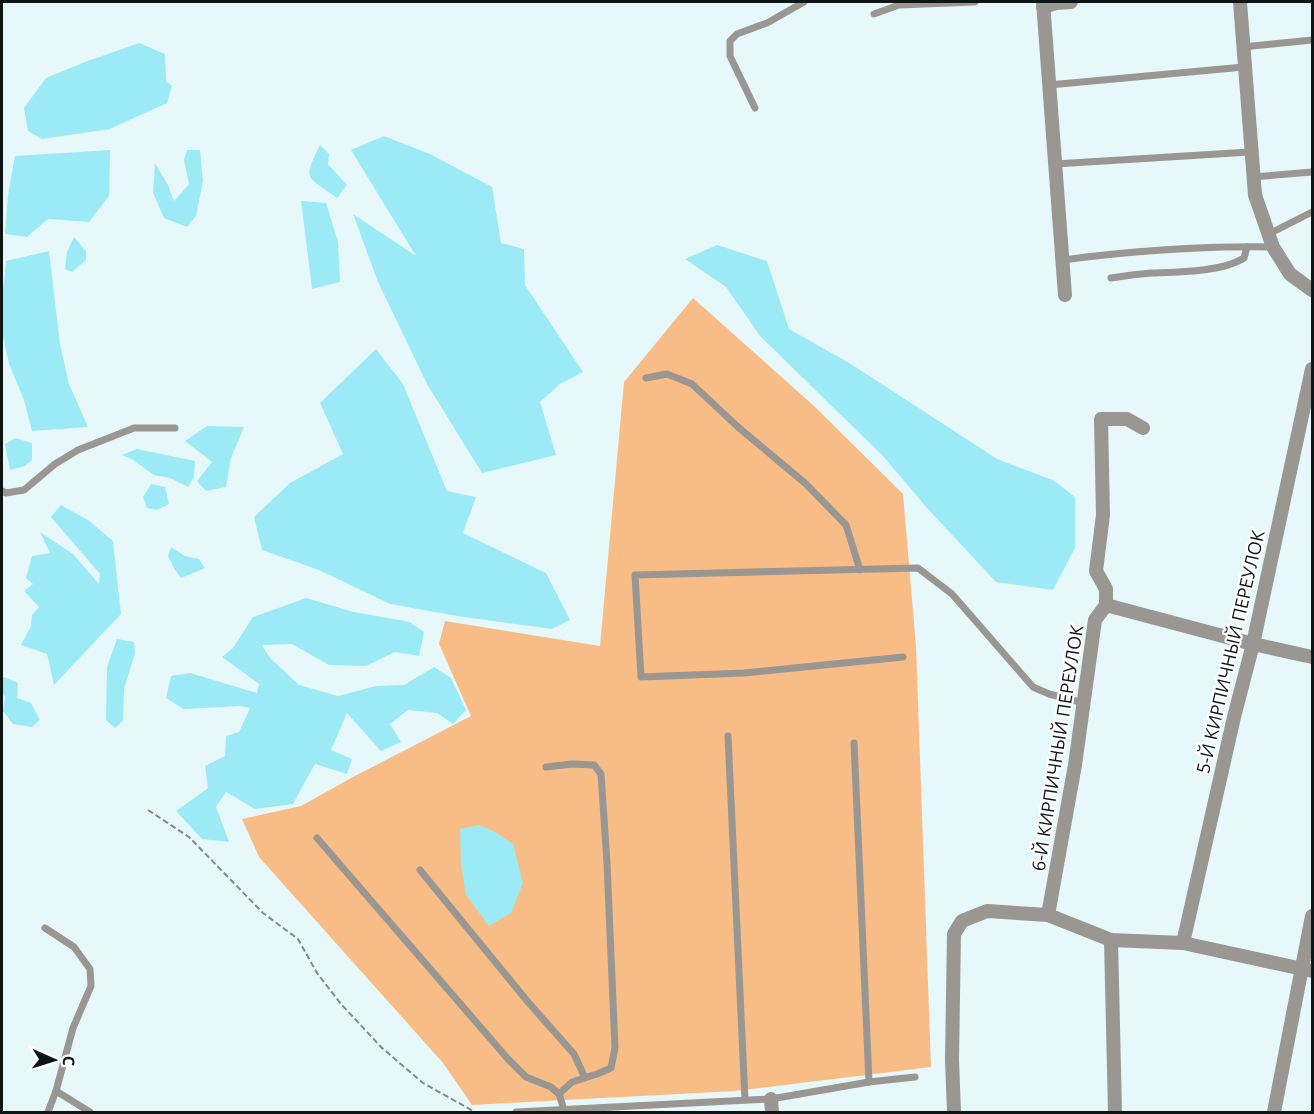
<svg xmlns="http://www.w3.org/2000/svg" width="1314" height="1114" font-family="'Open Sans',sans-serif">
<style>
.green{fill:#f8bd87}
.water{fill:#9deaf7}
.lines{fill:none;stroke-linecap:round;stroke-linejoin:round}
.path{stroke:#818c8e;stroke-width:2;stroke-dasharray:6 3;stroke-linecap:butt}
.service{stroke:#9a9692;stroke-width:7}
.minor{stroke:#9a9692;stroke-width:14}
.labels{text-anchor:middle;stroke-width:4.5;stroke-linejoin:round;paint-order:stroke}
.street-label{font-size:18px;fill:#0f1415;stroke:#fff}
</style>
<rect width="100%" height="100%" fill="#e7f8fa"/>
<path class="green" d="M 693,298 L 814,406 L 903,494 L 916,646 L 931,1067 L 735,1091 L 472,1105 L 443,1063 L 259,857 L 242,819 L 301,806 L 353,777 L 471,716 L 439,644 L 445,621 L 600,646 L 624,382 Z"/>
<g class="water">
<path d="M 139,43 L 165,54 L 166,81 L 172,86 L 167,103 L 110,129 L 42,139 L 28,131 L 24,108 L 46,78 L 85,62 Z"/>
<path d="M 384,136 L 430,154 L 492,187 L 501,243 L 524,249 L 525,285 L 583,372 L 560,384 L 540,402 L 556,455 L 482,473 L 427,384 L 378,282 L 353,214 L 416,256 L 351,150 Z"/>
<path d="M 320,145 L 329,154 L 328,164 L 347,185 L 337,198 C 306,175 302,181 320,145 Z"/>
<path d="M 110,150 L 109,196 L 89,222 L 48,219 L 27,237 L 5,234 L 8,195 L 15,156 Z"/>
<path d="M 187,150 L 200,150 L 203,181 L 196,216 L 187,227 L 164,218 L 153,193 L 155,163 L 168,185 L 174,201 L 189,184 L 184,160 Z"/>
<path d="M 301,201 L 326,203 L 338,242 L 340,282 L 312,289 Z"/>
<path d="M 74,237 L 86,251 L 86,260 L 72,272 L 65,269 L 67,252 Z"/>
<path d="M 717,245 L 767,261 L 789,329 L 851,364 L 997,459 L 1053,480 L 1075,497 L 1075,548 L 1053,590 L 996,582 L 927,508 L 883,456 L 760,336 L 726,287 L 685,259 Z"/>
<path d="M 49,251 L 60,344 L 69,384 L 88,427 L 32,431 L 24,400 L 9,364 L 2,332 L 2,300 L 6,261 Z"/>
<path d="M 376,349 L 403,384 L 447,491 L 476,497 L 463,533 L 546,573 L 570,620 L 552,629 L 463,617 L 390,604 L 319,570 L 262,550 L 254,517 L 290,483 L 343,454 L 320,403 Z"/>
<path d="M 207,426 L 244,427 L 231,458 L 226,487 L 206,491 L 197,481 L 212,462 L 185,441 Z"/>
<path d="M 15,438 L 32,443 L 32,460 L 25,466 L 10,470 L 5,444 Z"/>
<path d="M 137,449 L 195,461 L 194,477 L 188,487 L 170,478 L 154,475 L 133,460 L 122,455 Z"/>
<path d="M 151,484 L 165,487 L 169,504 L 157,510 L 147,508 L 143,497 Z"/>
<path d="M 61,505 L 88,520 L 113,541 L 121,614 L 54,685 L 47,654 L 21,645 L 31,626 L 32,615 L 39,607 L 24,591 L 33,584 L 26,578 L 32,556 L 50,553 L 40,532 L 73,554 L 99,584 L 100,574 L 51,517 Z"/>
<path d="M 171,547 L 185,556 L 199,559 L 205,568 L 181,578 L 175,570 L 168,556 Z"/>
<path d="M 306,598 L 354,612 L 410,622 L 424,632 L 419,656 L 395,652 L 366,666 L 329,665 L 292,644 L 262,645 L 270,658 L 299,685 L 338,696 L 376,686 L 404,685 L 434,667 L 451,678 L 466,710 L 453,724 L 437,713 L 408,710 L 390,724 L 401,742 L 381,751 L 347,713 L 331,750 L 352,759 L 347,774 L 315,764 L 293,804 L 255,809 L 226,792 L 216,807 L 229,842 L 202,839 L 176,811 L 208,788 L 205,766 L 225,756 L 226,736 L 239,732 L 250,708 L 240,706 L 183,709 L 166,698 L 171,676 L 190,673 L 257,693 L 259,684 L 222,657 L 233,648 L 253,617 Z"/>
<path d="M 117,639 L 134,642 L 135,653 L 124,689 L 123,721 L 115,728 L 106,720 L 107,667 Z"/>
<path d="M 2,676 L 18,683 L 17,698 L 31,703 L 40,720 L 32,727 L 13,724 L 3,711 L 5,696 L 2,693 Z"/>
<path d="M 479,825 L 495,832 L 513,844 L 523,883 L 511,913 L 489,926 L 466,895 L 461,865 L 460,829 Z"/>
</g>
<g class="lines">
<path class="path" d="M 148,810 L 189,837 L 263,913 L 298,939 L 317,973 L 341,1004 L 382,1048 L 423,1083 L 475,1112"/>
<g class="service">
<path d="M 874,14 L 899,5 L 975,2"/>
<path d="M 1243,47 L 1312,40"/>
<path d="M 1049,85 L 1244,67"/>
<path d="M 755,108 L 730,56 L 730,41 L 737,34 L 767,23 L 804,2"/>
<path d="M 1055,164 L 1250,152"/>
<path d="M 1253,177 L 1312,172"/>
<path d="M 1269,234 L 1312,212"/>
<path d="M 1063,260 C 1131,251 1203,246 1272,247"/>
<path d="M 1111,278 C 1124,276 1138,274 1152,273 C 1178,272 1222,272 1244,258 L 1247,247"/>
<path d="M 646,378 L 667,374 L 692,384 L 738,427 L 806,484 L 846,525 L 860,570"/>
<path d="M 2,491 L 6,493 L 24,490 L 55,464 L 78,450 L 134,428 L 175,428"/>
<path d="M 903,657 L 744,673 L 641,677 L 635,575 L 918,568 L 952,594 L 1033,687 L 1049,694 L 1084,703"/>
<path d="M 728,736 L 745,1100"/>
<path d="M 854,743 L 869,1082"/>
<path d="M 546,767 L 572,764 L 594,765 L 601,774 L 607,863 L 615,1048 L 611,1068 L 597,1074 L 572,1082 L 559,1094 L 564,1110"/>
<path d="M 317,838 L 508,1059 L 526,1077 L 551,1087 L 559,1094"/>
<path d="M 420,870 L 528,1002 L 574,1054 L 585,1078"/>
<path d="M 45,928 L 74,947 L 90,969 L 91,986 L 73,1028 L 56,1091"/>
<path d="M 48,1112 L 56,1091 L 90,1112"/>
<path d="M 516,1112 L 771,1099 L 869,1082 L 915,1077"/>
</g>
<g class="minor">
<path d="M 1043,2 L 1065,295"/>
<path d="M 1240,2 L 1255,195 L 1273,247 L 1290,274 L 1312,290"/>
<path d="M 1043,7 L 1056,3 L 1071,2"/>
<path d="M 1106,605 L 1253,644 L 1312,657"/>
<path d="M 1048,915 L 1075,765 L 1095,620 L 1106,605 L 1106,589 L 1096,571 L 1103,515 L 1101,419 L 1127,419 L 1143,428"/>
<path d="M 1111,940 L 1115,1112"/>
<path d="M 1183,943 L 1234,717 L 1253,644 L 1312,369"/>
<path d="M 771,1099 L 772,1112"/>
<path d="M 954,1112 L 952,1060 L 954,934 L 962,921 L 987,911 L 1048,915 L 1111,940 L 1183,943 L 1312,971"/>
<path d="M 1274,1112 L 1312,916"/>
</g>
</g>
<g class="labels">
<g class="street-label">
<text transform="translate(1231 652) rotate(-77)" y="6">5-Й КИРПИЧНЫЙ ПЕРЕУЛОК</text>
<text transform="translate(1058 748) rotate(-81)" y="6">6-Й КИРПИЧНЫЙ ПЕРЕУЛОК</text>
</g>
</g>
<rect width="1314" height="1114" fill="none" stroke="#0f1415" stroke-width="6"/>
<g transform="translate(54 1060) rotate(93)" stroke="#ffffff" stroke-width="4.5" paint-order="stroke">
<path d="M0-4.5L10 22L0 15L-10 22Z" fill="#0f1415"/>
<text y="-9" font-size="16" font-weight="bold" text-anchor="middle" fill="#0f1415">С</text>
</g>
</svg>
